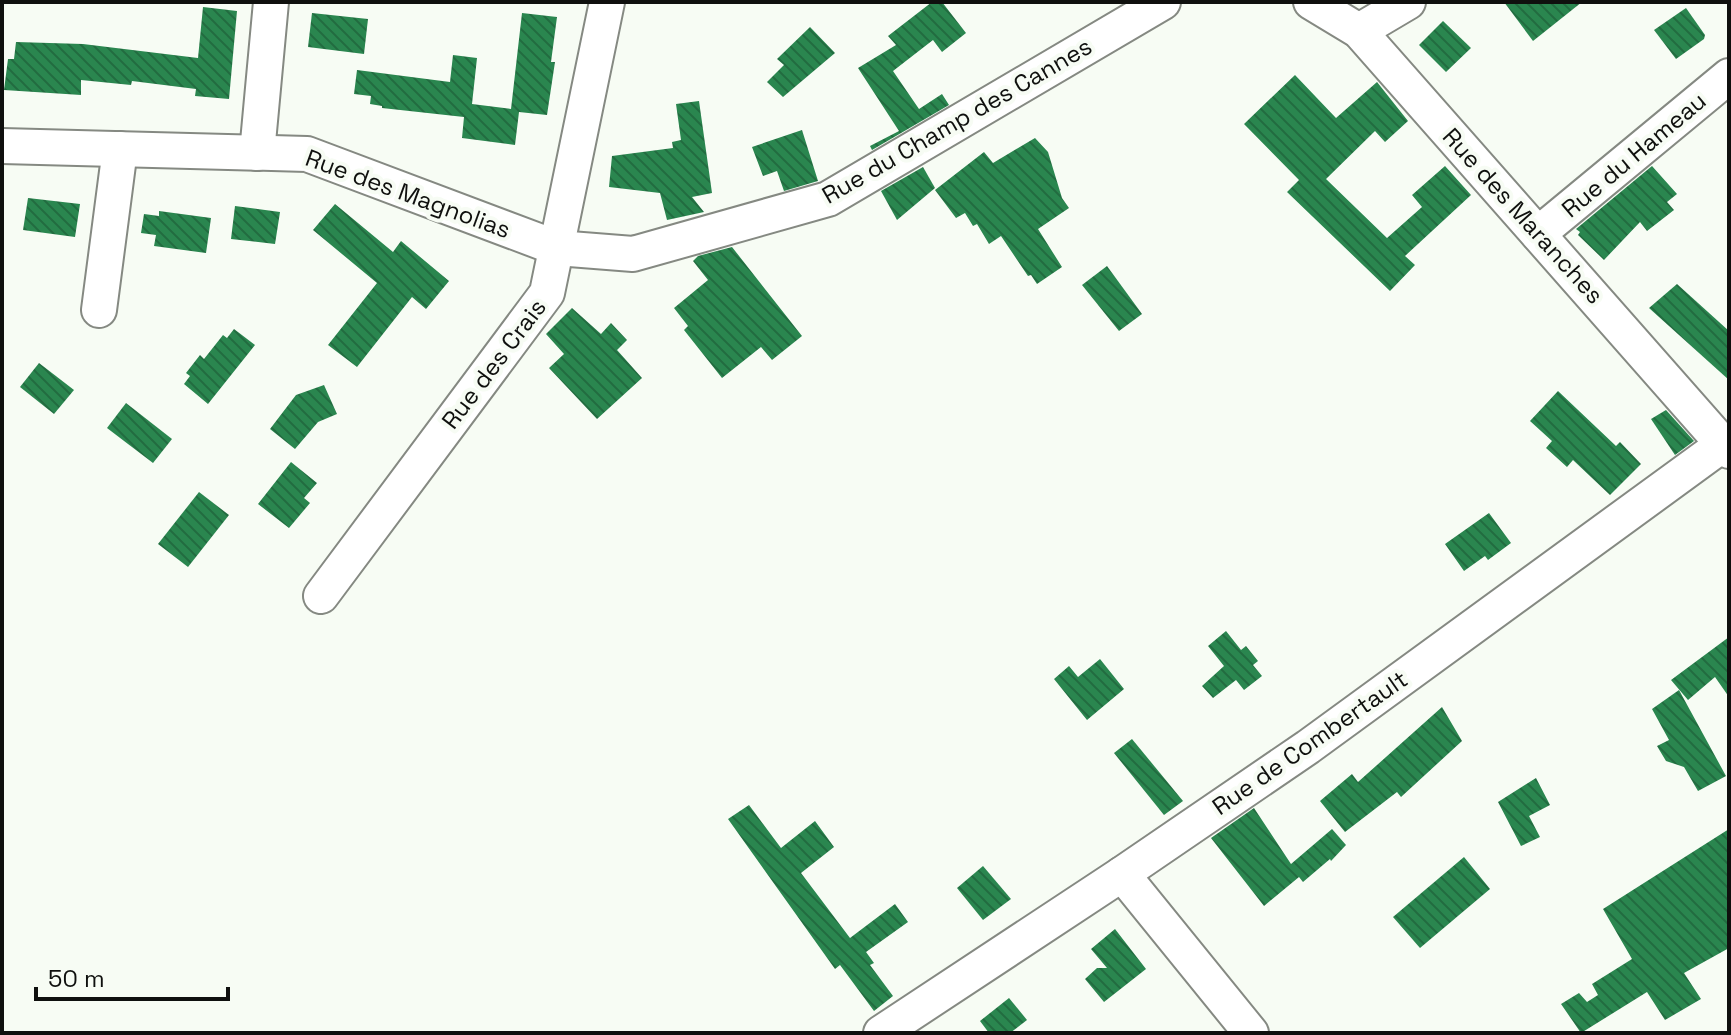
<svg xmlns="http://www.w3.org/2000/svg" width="1731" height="1035" font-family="'Space Grotesk',sans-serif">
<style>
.building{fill:url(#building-back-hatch)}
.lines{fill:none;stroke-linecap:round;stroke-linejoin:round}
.minor-casing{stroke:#858982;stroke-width:38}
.minor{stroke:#fff;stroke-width:34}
.labels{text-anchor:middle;stroke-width:8;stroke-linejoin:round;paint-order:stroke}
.street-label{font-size:24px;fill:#0f100e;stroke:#f7fcf4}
</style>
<defs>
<pattern id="building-back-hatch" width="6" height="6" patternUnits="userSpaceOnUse" patternTransform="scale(2)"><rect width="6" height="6" fill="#2a864f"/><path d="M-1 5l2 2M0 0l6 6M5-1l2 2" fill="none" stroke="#226c40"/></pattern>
</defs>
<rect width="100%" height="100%" fill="#f7fcf4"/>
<g class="building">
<path d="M 932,2 L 942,2 L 966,33 L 942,52 L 933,40 L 893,71 L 919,109 L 942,94 L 949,105 L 872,150 L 870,146 L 899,131 L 858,68 L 896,45 L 888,36 Z"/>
<path d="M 1504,2 L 1582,2 L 1533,41 Z"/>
<path d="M 203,7 L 237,11 L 229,99 L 195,96 L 196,89 L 132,81 L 131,85 L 81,80 L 81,95 L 4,90 L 8,59 L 14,59 L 16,42 L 83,44 L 198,58 Z"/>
<path d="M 1686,8 L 1705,35 L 1704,39 L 1676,59 L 1654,30 Z"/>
<path d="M 312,13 L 368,19 L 364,54 L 308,47 Z"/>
<path d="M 522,13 L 557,17 L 551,62 L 555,62 L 547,115 L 519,112 L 515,145 L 462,138 L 464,117 L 382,108 L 382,106 L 370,104 L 371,96 L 354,94 L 357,70 L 450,82 L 453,55 L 477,58 L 472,104 L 511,109 Z"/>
<path d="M 1443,21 L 1471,48 L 1446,72 L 1419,45 Z"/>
<path d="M 810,27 L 835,53 L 783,97 L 767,82 L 784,65 L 777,59 Z"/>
<path d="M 1295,75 L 1336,118 L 1377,82 L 1408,121 L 1385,142 L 1375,131 L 1326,179 L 1387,238 L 1422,207 L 1412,195 L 1445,166 L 1471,195 L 1405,256 L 1415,265 L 1390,291 L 1287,192 L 1299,180 L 1244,124 Z"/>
<path d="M 699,101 L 712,193 L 692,197 L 704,212 L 667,220 L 660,193 L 609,187 L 612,156 L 673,148 L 672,142 L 681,140 L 676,104 Z"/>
<path d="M 802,130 L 818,181 L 784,191 L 777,171 L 763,176 L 752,147 Z"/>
<path d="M 1035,138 L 1048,152 L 1062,198 L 1069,208 L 1038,229 L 1062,267 L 1037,284 L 1031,275 L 1028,276 L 1001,236 L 989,244 L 977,224 L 973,226 L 965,213 L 956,218 L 935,190 L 984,152 L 993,163 Z"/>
<path d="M 1652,166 L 1677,194 L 1667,202 L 1674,210 L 1647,231 L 1640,222 L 1604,260 L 1578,235 L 1580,232 L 1576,229 Z"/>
<path d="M 923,167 L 935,188 L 897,220 L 881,191 Z"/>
<path d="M 28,198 L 80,204 L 75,237 L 23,230 Z"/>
<path d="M 335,204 L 393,252 L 401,241 L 449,281 L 426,309 L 412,297 L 357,367 L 328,345 L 377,283 L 313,230 Z"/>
<path d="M 235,206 L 280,212 L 275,244 L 231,239 Z"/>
<path d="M 159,211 L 211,218 L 206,253 L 154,246 L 156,235 L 141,233 L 144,214 L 159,216 Z"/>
<path d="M 732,247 L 802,336 L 772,360 L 761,347 L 722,378 L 684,330 L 688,326 L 674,308 L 708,280 L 693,261 L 698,256 Z"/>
<path d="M 1107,266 L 1142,314 L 1119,331 L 1082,285 Z"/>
<path d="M 1677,284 L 1729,331 L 1729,380 L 1649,308 Z"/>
<path d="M 572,308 L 601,334 L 611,323 L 627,340 L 617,350 L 642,378 L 597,419 L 549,368 L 564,354 L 546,334 Z"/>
<path d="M 234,329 L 255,345 L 208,404 L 184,384 L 190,376 L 186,373 L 200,355 L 204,359 L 223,335 L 227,338 Z"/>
<path d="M 39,363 L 74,390 L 54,414 L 20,387 Z"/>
<path d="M 324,385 L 337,414 L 318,422 L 295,449 L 270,429 L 296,395 Z"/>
<path d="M 1558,391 L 1616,446 L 1620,442 L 1641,464 L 1610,495 L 1573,460 L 1567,467 L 1546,448 L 1552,441 L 1530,421 Z"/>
<path d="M 126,403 L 172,439 L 153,463 L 107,428 Z"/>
<path d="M 1666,410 L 1694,441 L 1675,455 L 1651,419 Z"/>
<path d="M 291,462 L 317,483 L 304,498 L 310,503 L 289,528 L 258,504 Z"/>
<path d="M 199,492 L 229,515 L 188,567 L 158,544 Z"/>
<path d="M 1489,513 L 1511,543 L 1488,560 L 1485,556 L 1464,571 L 1445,544 Z"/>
<path d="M 1226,631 L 1241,650 L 1246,646 L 1258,661 L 1253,665 L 1262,676 L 1244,690 L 1236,680 L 1213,698 L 1202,686 L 1224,666 L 1208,646 Z"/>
<path d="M 1729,637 L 1729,697 L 1715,677 L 1688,700 L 1671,680 Z"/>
<path d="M 1100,659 L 1124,689 L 1087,720 L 1054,679 L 1069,666 L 1078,677 Z"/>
<path d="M 1679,690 L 1726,776 L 1698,791 L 1684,767 L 1666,761 L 1657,746 L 1669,740 L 1652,709 Z"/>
<path d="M 1442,707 L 1462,741 L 1401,797 L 1397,792 L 1345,832 L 1320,801 L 1352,774 L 1358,782 Z"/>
<path d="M 1132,739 L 1183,801 L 1164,815 L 1114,753 Z"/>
<path d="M 1536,778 L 1550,805 L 1529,816 L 1540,837 L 1521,846 L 1498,802 Z"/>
<path d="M 749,805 L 781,848 L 815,821 L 834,847 L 801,873 L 850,938 L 895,904 L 908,922 L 866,952 L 874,963 L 870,965 L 893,996 L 874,1011 L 840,965 L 835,969 L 728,819 Z"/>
<path d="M 1254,808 L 1291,864 L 1332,829 L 1346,845 L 1331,861 L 1330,859 L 1303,882 L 1299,877 L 1264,906 L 1211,838 Z"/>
<path d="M 1729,829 L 1729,948 L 1684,973 L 1701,999 L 1665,1020 L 1647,992 L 1581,1033 L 1561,1004 L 1579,993 L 1587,1002 L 1598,995 L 1592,984 L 1632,959 L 1603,909 Z"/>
<path d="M 1464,857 L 1490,889 L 1420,948 L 1393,917 Z"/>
<path d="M 983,866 L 1011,899 L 983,920 L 957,888 Z"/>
<path d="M 1115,929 L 1146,969 L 1104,1002 L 1085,979 L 1097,968 L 1107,968 L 1091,949 Z"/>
<path d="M 1009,998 L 1027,1020 L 1010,1033 L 989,1033 L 980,1021 Z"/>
</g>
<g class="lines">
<defs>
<g id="minor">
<path d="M 1311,2 L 1359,31 L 1729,451"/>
<path d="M 1359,31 L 1408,2"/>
<path d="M 2,146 L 307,154 L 557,248 L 633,254 L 828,199 L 1163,2"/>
<path d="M 257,153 L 271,2"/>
<path d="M 1538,234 L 1729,76"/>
<path d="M 99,310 L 120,149"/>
<path d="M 321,596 L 547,293 L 607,2"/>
<path d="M 1122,874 L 1251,1033"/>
<path d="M 881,1033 L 1122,874 L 1308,747 L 1729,440"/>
</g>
</defs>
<use href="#minor" class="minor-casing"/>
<use href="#minor" class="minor"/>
</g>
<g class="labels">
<g class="street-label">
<text transform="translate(957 121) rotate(-30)" y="8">Rue du Champ des Cannes</text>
<text transform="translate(1634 155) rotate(-40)" y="8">Rue du Hameau</text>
<text transform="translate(408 194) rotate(20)" y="8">Rue des Magnolias</text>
<text transform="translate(1523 216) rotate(48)" y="8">Rue des Maranches</text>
<text transform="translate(494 364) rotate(-53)" y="8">Rue des Crais</text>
<text transform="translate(1310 743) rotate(-35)" y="8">Rue de Combertault</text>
</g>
</g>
<rect width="1731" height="1035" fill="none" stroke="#0f100e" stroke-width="8"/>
<path d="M36 987v12h192v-12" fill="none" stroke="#0f100e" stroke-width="4"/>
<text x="48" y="987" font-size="24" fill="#0f100e" stroke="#f7fcf4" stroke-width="6" paint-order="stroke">50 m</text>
</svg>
